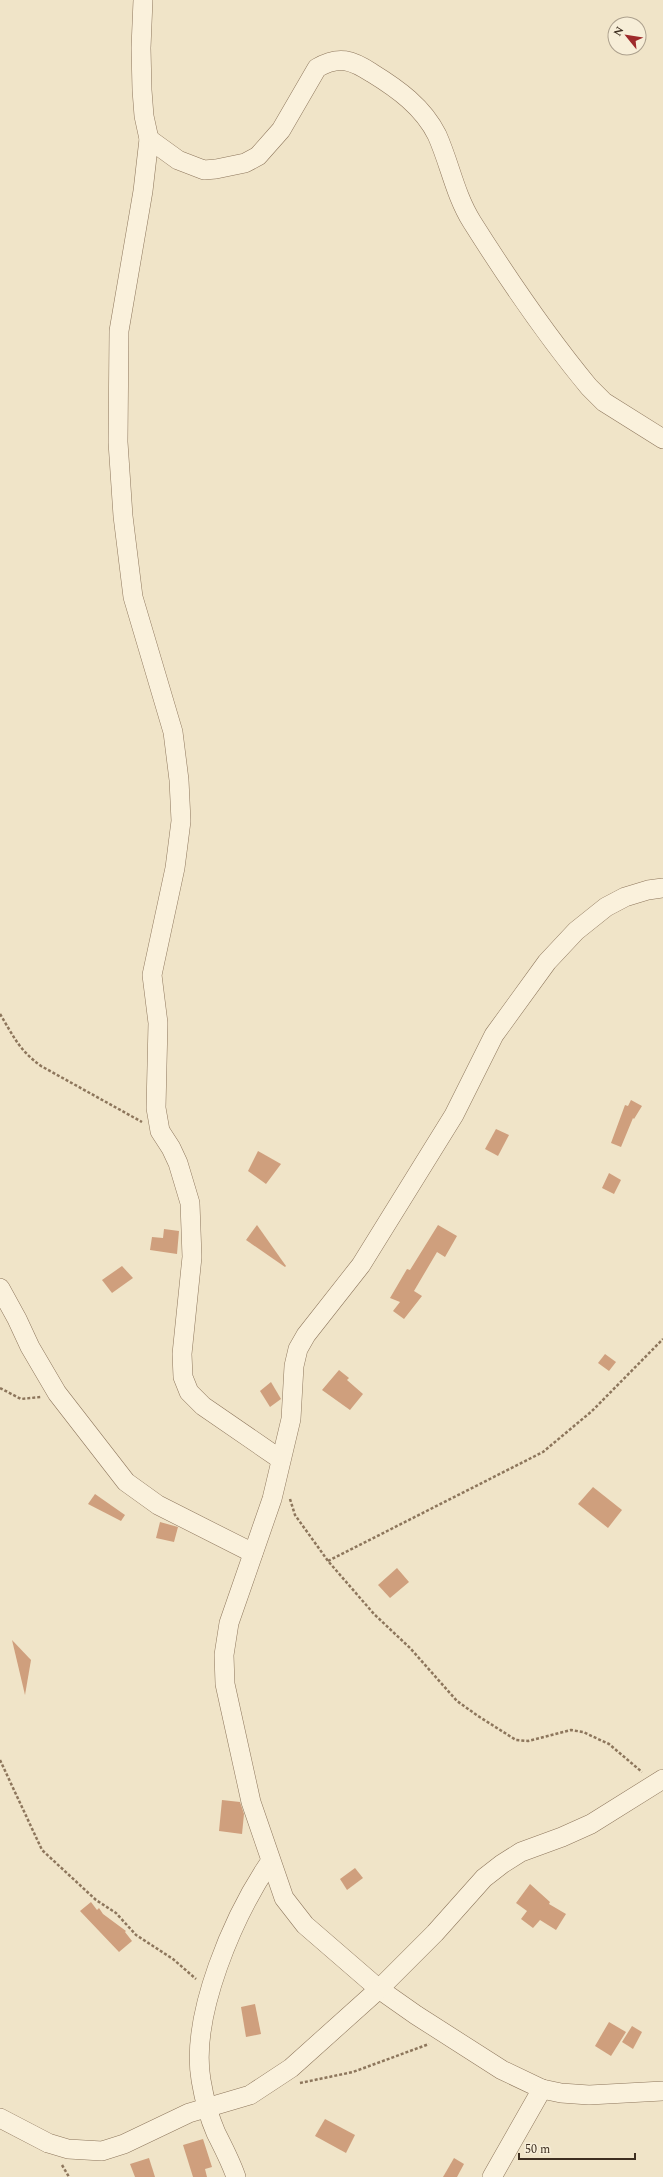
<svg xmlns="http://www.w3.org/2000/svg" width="663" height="2177" font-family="Spectral,serif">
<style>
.building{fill:#cf9f7d}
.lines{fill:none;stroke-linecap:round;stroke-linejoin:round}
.minor-casing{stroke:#8d765c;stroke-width:20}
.path{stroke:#8d765c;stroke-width:2.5;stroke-dasharray:3 2;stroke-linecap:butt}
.minor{stroke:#faf1dc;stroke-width:19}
</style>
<rect width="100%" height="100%" fill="#f0e4c8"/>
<g class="building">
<path d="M 631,1100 L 642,1106 L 634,1119 L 633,1118 L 621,1147 L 611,1143 L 625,1105 L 628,1106 Z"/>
<path d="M 496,1129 L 509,1135 L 498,1156 L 485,1149 Z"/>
<path d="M 258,1151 L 281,1164 L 266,1184 L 248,1171 Z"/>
<path d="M 609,1173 L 621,1180 L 614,1194 L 602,1188 Z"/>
<path d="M 257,1225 L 286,1266 L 285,1267 L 246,1240 Z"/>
<path d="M 438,1225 L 457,1236 L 445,1257 L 437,1252 L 414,1291 L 422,1296 L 404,1319 L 393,1311 L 400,1302 L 390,1298 L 407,1269 L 410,1270 Z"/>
<path d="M 164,1229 L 179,1231 L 177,1254 L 150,1250 L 152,1237 L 163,1238 Z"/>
<path d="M 122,1266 L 133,1278 L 112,1293 L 102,1280 Z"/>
<path d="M 605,1354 L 616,1362 L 609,1371 L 598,1363 Z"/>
<path d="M 339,1370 L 349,1378 L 347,1380 L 363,1394 L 350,1410 L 322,1390 Z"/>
<path d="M 271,1382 L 281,1399 L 270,1407 L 260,1391 Z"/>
<path d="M 593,1487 L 622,1510 L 608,1528 L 578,1504 Z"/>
<path d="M 95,1494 L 125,1515 L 121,1521 L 88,1504 Z"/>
<path d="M 160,1522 L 178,1527 L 174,1542 L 156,1538 Z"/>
<path d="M 397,1568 L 409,1582 L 390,1598 L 378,1585 Z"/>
<path d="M 12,1640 L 31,1660 L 25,1695 Z"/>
<path d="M 222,1800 L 240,1802 L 244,1814 L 242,1834 L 219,1831 Z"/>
<path d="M 355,1868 L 363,1878 L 347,1890 L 340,1879 Z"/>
<path d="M 530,1884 L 550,1902 L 549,1904 L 566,1914 L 556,1930 L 540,1920 L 533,1928 L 521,1919 L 527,1911 L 516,1903 Z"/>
<path d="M 91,1902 L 97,1910 L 99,1908 L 103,1914 L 126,1931 L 125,1932 L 132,1941 L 119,1952 L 80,1911 Z"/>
<path d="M 255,2004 L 261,2034 L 246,2037 L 241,2007 Z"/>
<path d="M 609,2022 L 626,2032 L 611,2056 L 595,2046 Z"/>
<path d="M 632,2026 L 642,2032 L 633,2049 L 622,2042 Z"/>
<path d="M 325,2119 L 355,2135 L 346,2153 L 315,2136 Z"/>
<path d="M 203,2139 L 212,2167 L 205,2169 L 207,2177 L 193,2177 L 183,2145 Z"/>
<path d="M 149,2158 L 155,2177 L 135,2177 L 130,2164 Z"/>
<path d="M 454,2158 L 464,2164 L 457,2177 L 443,2177 Z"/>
</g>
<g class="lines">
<defs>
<g id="minor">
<path d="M 143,0 L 141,48 L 142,90 L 144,116 L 149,139 L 143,191 L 119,331 L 118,442 L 123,516 L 133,597 L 173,732 L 179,780 L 181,821 L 175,868 L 152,975 L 158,1023 L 156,1108 L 160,1131 L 171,1148 L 178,1163 L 190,1203 L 192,1257 L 182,1354 L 183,1377 L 189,1392 L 203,1406 L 280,1459"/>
<path d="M 149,139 L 178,160 L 204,170 L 216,169 L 245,163 L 258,156 L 281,130 L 317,68 C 339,55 352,60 372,73 C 398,89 423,107 437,135 C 450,164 455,195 472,222 C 508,279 546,335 589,387 L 604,402 L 663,439"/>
<path d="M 663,888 L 648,890 L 625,897 L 606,907 L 576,931 L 547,962 L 494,1035 L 454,1115 L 361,1265 L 306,1335 L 298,1349 L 294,1366 L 291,1419 L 272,1499 L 229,1623 L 224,1655 L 225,1684 L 251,1802 L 284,1898 L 305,1925 L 379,1989 L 416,2015 L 502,2070 L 542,2089 L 561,2093 L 589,2095 L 663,2091"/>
<path d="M 0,1288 L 17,1319 L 30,1347 L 57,1393 L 126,1482 L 158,1505 L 253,1553"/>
<path d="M 0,2118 L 48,2143 L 68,2149 L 102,2151 L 124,2144 L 189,2113 L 250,2095 L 291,2068 L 379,1989 L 435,1933 L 484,1878 L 502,1864 L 521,1852 L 562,1837 L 591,1824 L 663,1779"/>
<path d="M 236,2177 C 231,2162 223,2147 216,2133 C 209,2117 204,2098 201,2080 C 190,2015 234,1915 270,1862"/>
<path d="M 492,2177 L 542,2089"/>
</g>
</defs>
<use href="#minor" class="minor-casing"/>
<g class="path">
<path d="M 0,1014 C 14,1037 19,1050 41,1066 L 142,1122"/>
<path d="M 0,1388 L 21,1399 L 41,1397"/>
<path d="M 290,1499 L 295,1515 L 328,1561 L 374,1614 L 410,1648 L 457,1701 L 478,1716 L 516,1740 L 528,1741 L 571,1730 L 583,1732 L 609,1744 L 642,1772"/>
<path d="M 328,1561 L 543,1452 L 592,1411 L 663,1339"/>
<path d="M 0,1760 L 42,1850 L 96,1900 L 116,1913 L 136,1935 L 173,1959 L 196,1979"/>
<path d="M 300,2083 L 353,2072 L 429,2044"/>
<path d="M 62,2165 L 69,2177"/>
</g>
<use href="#minor" class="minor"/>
</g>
<g transform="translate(627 36) rotate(300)"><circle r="19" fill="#f7eed8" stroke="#ada18e"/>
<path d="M0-3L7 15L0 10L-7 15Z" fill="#9e2a2b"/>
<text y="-6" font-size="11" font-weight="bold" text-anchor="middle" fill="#3d2e20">N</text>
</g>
<path d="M519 2153v6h116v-6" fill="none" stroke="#3d2e20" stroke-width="2"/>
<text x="525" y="2153" font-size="12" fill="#3d2e20" stroke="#f7eed8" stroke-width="3" paint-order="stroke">50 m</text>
</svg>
